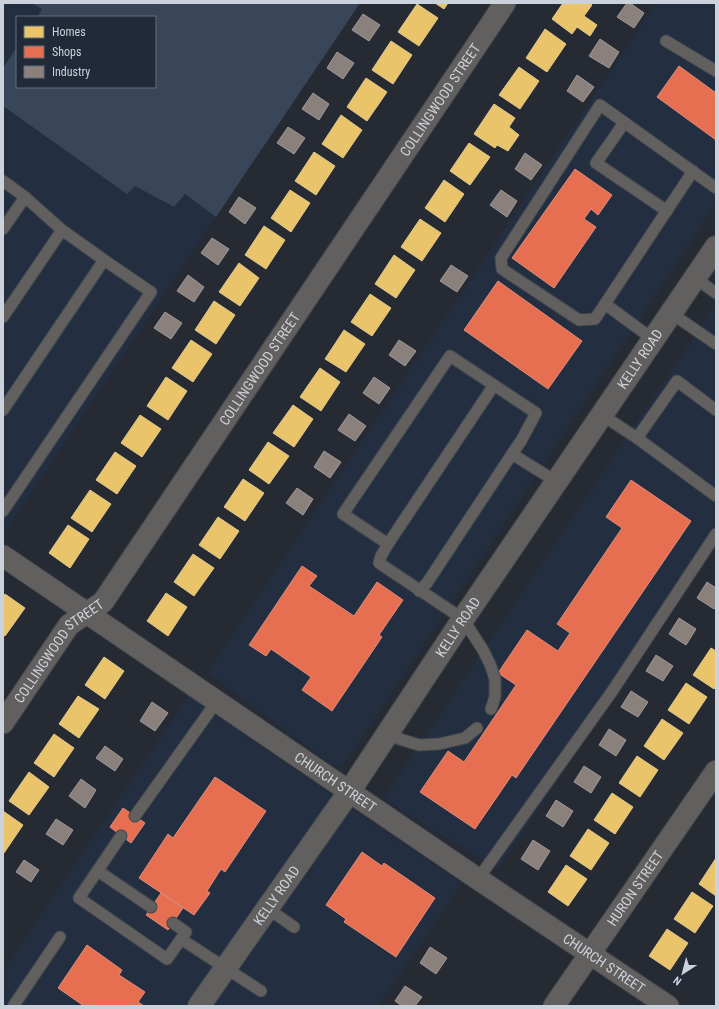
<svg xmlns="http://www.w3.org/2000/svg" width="719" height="1009" font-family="'Roboto Condensed',sans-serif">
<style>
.built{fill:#232e40}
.green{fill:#39465a}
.homes{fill:#e9c46a;stroke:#e0c88c}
.shops{fill:#e76f51;stroke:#df8d7a}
.industry{fill:#8a817c;stroke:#9e9998}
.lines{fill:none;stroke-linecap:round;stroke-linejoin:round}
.service-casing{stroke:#41474d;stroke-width:13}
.minor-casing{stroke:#41474d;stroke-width:23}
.tertiary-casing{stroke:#41474d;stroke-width:24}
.service{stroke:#62605f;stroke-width:11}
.minor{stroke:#62605f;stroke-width:21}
.tertiary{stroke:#62605f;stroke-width:22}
.labels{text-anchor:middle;stroke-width:4;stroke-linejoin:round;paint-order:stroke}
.street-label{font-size:14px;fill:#ccd2db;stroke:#212a38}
</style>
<rect width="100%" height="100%" fill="#262b33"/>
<g class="built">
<path d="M 3,3 L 32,3 L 42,9 L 37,17 L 17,17 L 17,47 L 3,68 Z"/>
<path d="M 656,3 L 716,3 L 716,204 L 343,766 L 332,765 L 207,672 Z"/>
<path d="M 3,106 L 127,193 L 135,185 L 174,207 L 185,194 L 216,217 L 4,534 L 3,534 Z"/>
<path d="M 716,304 L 716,545 L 498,869 L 383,799 Z"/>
<path d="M 188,696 L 462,884 L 378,1006 L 3,1006 L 3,970 Z"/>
</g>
<path class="green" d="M 32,3 L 360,3 L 216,217 L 185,194 L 174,207 L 135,186 L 127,194 L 3,106 L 3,68 L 17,47 L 17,87 L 155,87 L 155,17 L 37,17 L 42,9 Z"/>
<g class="homes">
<path d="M 435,3 L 448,3 L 444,9 Z"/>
<path d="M 563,3 L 589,3 L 592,5 L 584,16 L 597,25 L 590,36 L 577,27 L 572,34 L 552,19 Z"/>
<path d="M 417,4 L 438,18 L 419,46 L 398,32 Z"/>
<path d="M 545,29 L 566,44 L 547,72 L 526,58 Z"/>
<path d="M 391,41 L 412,55 L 393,84 L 372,70 Z"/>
<path d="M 519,67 L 539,81 L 520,109 L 499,95 Z"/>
<path d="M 366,78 L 387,92 L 367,121 L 347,107 Z"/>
<path d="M 494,104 L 515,118 L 509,127 L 519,135 L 508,151 L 497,145 L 495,148 L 474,134 Z"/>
<path d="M 341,115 L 362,130 L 343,158 L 322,144 Z"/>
<path d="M 469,143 L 490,157 L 470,185 L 450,171 Z"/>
<path d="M 314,152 L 335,166 L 316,195 L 295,181 Z"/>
<path d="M 444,180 L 464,194 L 445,222 L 425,208 Z"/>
<path d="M 290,190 L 310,203 L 291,232 L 271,218 Z"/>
<path d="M 420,219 L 441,233 L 422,261 L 401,247 Z"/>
<path d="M 264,226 L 285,240 L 266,269 L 245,255 Z"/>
<path d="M 394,255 L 415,270 L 396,298 L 375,284 Z"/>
<path d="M 239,263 L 259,278 L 240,306 L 219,292 Z"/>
<path d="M 370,294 L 391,308 L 372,336 L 351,322 Z"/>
<path d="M 214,301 L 235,315 L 216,344 L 195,330 Z"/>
<path d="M 344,330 L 365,344 L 346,372 L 325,359 Z"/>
<path d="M 191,340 L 212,354 L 193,382 L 172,368 Z"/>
<path d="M 320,368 L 340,382 L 321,411 L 300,397 Z"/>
<path d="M 166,377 L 187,391 L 168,420 L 147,406 Z"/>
<path d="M 293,405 L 313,419 L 294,447 L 273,433 Z"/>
<path d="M 140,415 L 161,429 L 142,457 L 121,443 Z"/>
<path d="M 268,442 L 289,456 L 269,484 L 249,470 Z"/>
<path d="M 115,452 L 136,466 L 117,494 L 96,480 Z"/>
<path d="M 243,479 L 264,493 L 245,521 L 224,507 Z"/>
<path d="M 90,490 L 111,504 L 92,532 L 71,518 Z"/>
<path d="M 218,517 L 239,531 L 220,559 L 199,545 Z"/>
<path d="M 68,525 L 89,539 L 70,568 L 49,553 Z"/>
<path d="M 193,554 L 214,568 L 194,596 L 174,582 Z"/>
<path d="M 166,593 L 187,607 L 168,636 L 147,621 Z"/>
<path d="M 5,594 L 25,608 L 5,636 L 3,635 L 3,597 Z"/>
<path d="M 711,648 L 716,651 L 716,686 L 714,689 L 693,675 Z"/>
<path d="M 104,657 L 124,671 L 105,699 L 85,685 Z"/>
<path d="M 686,683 L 707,697 L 689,724 L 668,710 Z"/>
<path d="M 78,696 L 99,709 L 79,738 L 59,724 Z"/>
<path d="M 662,719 L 683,733 L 664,760 L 644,746 Z"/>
<path d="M 54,734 L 74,748 L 54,777 L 34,763 Z"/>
<path d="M 637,756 L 658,770 L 640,797 L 619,783 Z"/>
<path d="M 29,772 L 49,787 L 29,815 L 9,801 Z"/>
<path d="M 612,793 L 633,807 L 615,834 L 594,820 Z"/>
<path d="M 3,811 L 23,825 L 4,853 L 3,853 Z"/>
<path d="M 588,829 L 609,843 L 591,870 L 570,856 Z"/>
<path d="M 716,858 L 716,896 L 699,884 Z"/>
<path d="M 566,865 L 587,879 L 568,906 L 548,892 Z"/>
<path d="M 692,892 L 713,906 L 695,933 L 674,919 Z"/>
<path d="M 667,929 L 688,943 L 670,970 L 649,956 Z"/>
</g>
<g class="shops">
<path d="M 679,66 L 716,93 L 716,140 L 657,97 Z"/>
<path d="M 575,169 L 612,195 L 598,215 L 591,209 L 584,219 L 596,227 L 554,288 L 512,258 Z"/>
<path d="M 498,281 L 582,341 L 548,389 L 464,330 Z"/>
<path d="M 631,480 L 691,521 L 516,778 L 512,775 L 475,829 L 420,792 L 448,751 L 464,762 L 516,685 L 498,673 L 527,630 L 558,651 L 570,633 L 557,624 L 622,528 L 606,517 Z"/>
<path d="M 302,566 L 317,576 L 309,586 L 354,616 L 377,582 L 403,600 L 379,635 L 382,637 L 332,711 L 302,690 L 311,677 L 271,649 L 266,656 L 249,645 Z"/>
<path d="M 215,777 L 266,811 L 225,872 L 221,869 L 207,891 L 210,893 L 194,915 L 139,878 L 168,834 L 173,838 Z"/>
<path d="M 123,808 L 145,823 L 131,843 L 110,827 Z"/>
<path d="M 362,852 L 382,866 L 384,863 L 435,898 L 396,957 L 344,922 L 346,919 L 326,905 Z"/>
<path d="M 161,893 L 183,908 L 168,930 L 146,915 Z"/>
<path d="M 87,945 L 122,970 L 119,975 L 145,992 L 138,1002 L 144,1006 L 84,1006 L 58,988 Z"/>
</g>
<g class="industry">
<path d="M 627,3 L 630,3 L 644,13 L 634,28 L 617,17 Z"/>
<path d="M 363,14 L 380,25 L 369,41 L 352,30 Z"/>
<path d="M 600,39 L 619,52 L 609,68 L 589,56 Z"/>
<path d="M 337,52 L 354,63 L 343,79 L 327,68 Z"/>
<path d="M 577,75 L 594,87 L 583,102 L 567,91 Z"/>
<path d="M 313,93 L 329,104 L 319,120 L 302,109 Z"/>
<path d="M 288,127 L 305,138 L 294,154 L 277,143 Z"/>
<path d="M 525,153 L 542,165 L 531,180 L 515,169 Z"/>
<path d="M 501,190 L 517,201 L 507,217 L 490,205 Z"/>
<path d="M 239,197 L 256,208 L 245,224 L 229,212 Z"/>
<path d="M 212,238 L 229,249 L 218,265 L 201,253 Z"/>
<path d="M 451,265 L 468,276 L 457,292 L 440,281 Z"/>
<path d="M 188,275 L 204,287 L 194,302 L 177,291 Z"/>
<path d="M 165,312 L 182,323 L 171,339 L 154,328 Z"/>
<path d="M 399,340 L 416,351 L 405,366 L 389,355 Z"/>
<path d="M 374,377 L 390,388 L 379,404 L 363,393 Z"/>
<path d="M 349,414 L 366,426 L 355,441 L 338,430 Z"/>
<path d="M 324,451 L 341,462 L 330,478 L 314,467 Z"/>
<path d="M 297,488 L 313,499 L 303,515 L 286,503 Z"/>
<path d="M 707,582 L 716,588 L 716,606 L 714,609 L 697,598 Z"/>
<path d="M 679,618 L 696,629 L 686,645 L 669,634 Z"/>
<path d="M 656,655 L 673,666 L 663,681 L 646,671 Z"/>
<path d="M 631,691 L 648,702 L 638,717 L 621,707 Z"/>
<path d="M 152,702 L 168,713 L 155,731 L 140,721 Z"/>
<path d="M 609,729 L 626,740 L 616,756 L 599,745 Z"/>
<path d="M 105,746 L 123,759 L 115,771 L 96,758 Z"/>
<path d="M 584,766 L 601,777 L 591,793 L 574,782 Z"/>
<path d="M 81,779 L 96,790 L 85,808 L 69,796 Z"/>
<path d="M 556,800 L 573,811 L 563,827 L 546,816 Z"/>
<path d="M 56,819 L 73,830 L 63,845 L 46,834 Z"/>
<path d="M 533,840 L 550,851 L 538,870 L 521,859 Z"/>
<path d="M 24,860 L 39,870 L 31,882 L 16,872 Z"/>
<path d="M 430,947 L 447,958 L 436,974 L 420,963 Z"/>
<path d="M 405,986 L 422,997 L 415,1006 L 402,1006 L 395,1001 Z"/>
</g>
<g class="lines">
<defs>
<g id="service">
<path d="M 666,41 L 716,71"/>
<path d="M 624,123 L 596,163 L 667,211"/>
<path d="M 693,171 L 595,319 L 579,320 L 502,269 L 501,258 L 600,105 L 716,188"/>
<path d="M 3,181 L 25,197 L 62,230 L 3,317"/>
<path d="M 3,229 L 25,197"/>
<path d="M 62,230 L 104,260"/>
<path d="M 695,278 L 716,293"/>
<path d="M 605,304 L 654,340"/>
<path d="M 671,313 L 716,344"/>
<path d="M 3,410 L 104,260 L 151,292 L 3,511"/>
<path d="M 602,415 L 637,438 L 716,496"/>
<path d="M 637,438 L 677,381 L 716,410"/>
<path d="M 388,544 L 494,385"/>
<path d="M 419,591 L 427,583 L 512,454"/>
<path d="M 491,709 L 495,697 L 495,679 L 490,664 L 483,650 L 463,619 L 379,563 L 381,556 L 388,544 L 343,514 L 450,356 L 536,413 L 521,441 L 512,454 L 557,482"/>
<path d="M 387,735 L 419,745 L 439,744 L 465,738 L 477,728"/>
<path d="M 135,816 L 217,701"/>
<path d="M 121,836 L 79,898 L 167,959 L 186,932 L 173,923"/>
<path d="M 98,871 L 151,907"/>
<path d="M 478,879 L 611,693 L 716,534"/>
<path d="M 267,908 L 294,927"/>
<path d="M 181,939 L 261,991"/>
<path d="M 15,1006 L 14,1005 L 60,937"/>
</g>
<g id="minor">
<path id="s1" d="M 3,556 L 478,879 L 668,1006"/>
<path id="s2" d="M 3,723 L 69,625 L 103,602 L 505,3"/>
<path id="s3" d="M 554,1006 L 716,771"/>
</g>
<g id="tertiary">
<path id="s4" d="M 199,1006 L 349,792 L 463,619 L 716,247"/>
</g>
</defs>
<use href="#service" class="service-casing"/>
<use href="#minor" class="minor-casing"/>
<use href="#tertiary" class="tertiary-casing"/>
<use href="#service" class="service"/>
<use href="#minor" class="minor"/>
<use href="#tertiary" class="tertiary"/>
</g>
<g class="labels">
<g class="street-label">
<text dy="5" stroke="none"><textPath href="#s2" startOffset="764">COLLINGWOOD STREET</textPath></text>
<text dy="5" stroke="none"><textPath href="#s4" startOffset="783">KELLY ROAD</textPath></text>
<text dy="5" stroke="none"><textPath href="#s2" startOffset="440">COLLINGWOOD STREET</textPath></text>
<text dy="5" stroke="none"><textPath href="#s4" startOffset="459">KELLY ROAD</textPath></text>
<text dy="5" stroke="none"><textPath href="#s2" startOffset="92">COLLINGWOOD STREET</textPath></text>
<text dy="5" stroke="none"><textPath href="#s1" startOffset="402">CHURCH STREET</textPath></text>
<text dy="5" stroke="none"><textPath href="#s3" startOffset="143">HURON STREET</textPath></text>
<text dy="5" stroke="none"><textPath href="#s4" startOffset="135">KELLY ROAD</textPath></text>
<text dy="5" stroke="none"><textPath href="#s1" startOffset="726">CHURCH STREET</textPath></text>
</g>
</g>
<rect width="719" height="1009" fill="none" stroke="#ccd2db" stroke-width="8"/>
<rect x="16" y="16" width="140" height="72" fill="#212a38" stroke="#656d79"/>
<rect x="24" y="26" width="20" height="12" fill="#e9c46a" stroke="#656d79"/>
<text x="52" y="36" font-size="12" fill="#ccd2db">Homes</text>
<rect x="24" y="46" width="20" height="12" fill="#e76f51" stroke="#656d79"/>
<text x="52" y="56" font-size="12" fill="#ccd2db">Shops</text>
<rect x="24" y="66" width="20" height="12" fill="#8a817c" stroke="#656d79"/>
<text x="52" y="76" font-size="12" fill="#ccd2db">Industry</text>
<g transform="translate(683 973) rotate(216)" stroke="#212a38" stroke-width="3" paint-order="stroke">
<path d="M0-3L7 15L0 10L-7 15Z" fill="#ccd2db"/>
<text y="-6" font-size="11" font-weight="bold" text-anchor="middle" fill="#ccd2db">N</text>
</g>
</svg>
